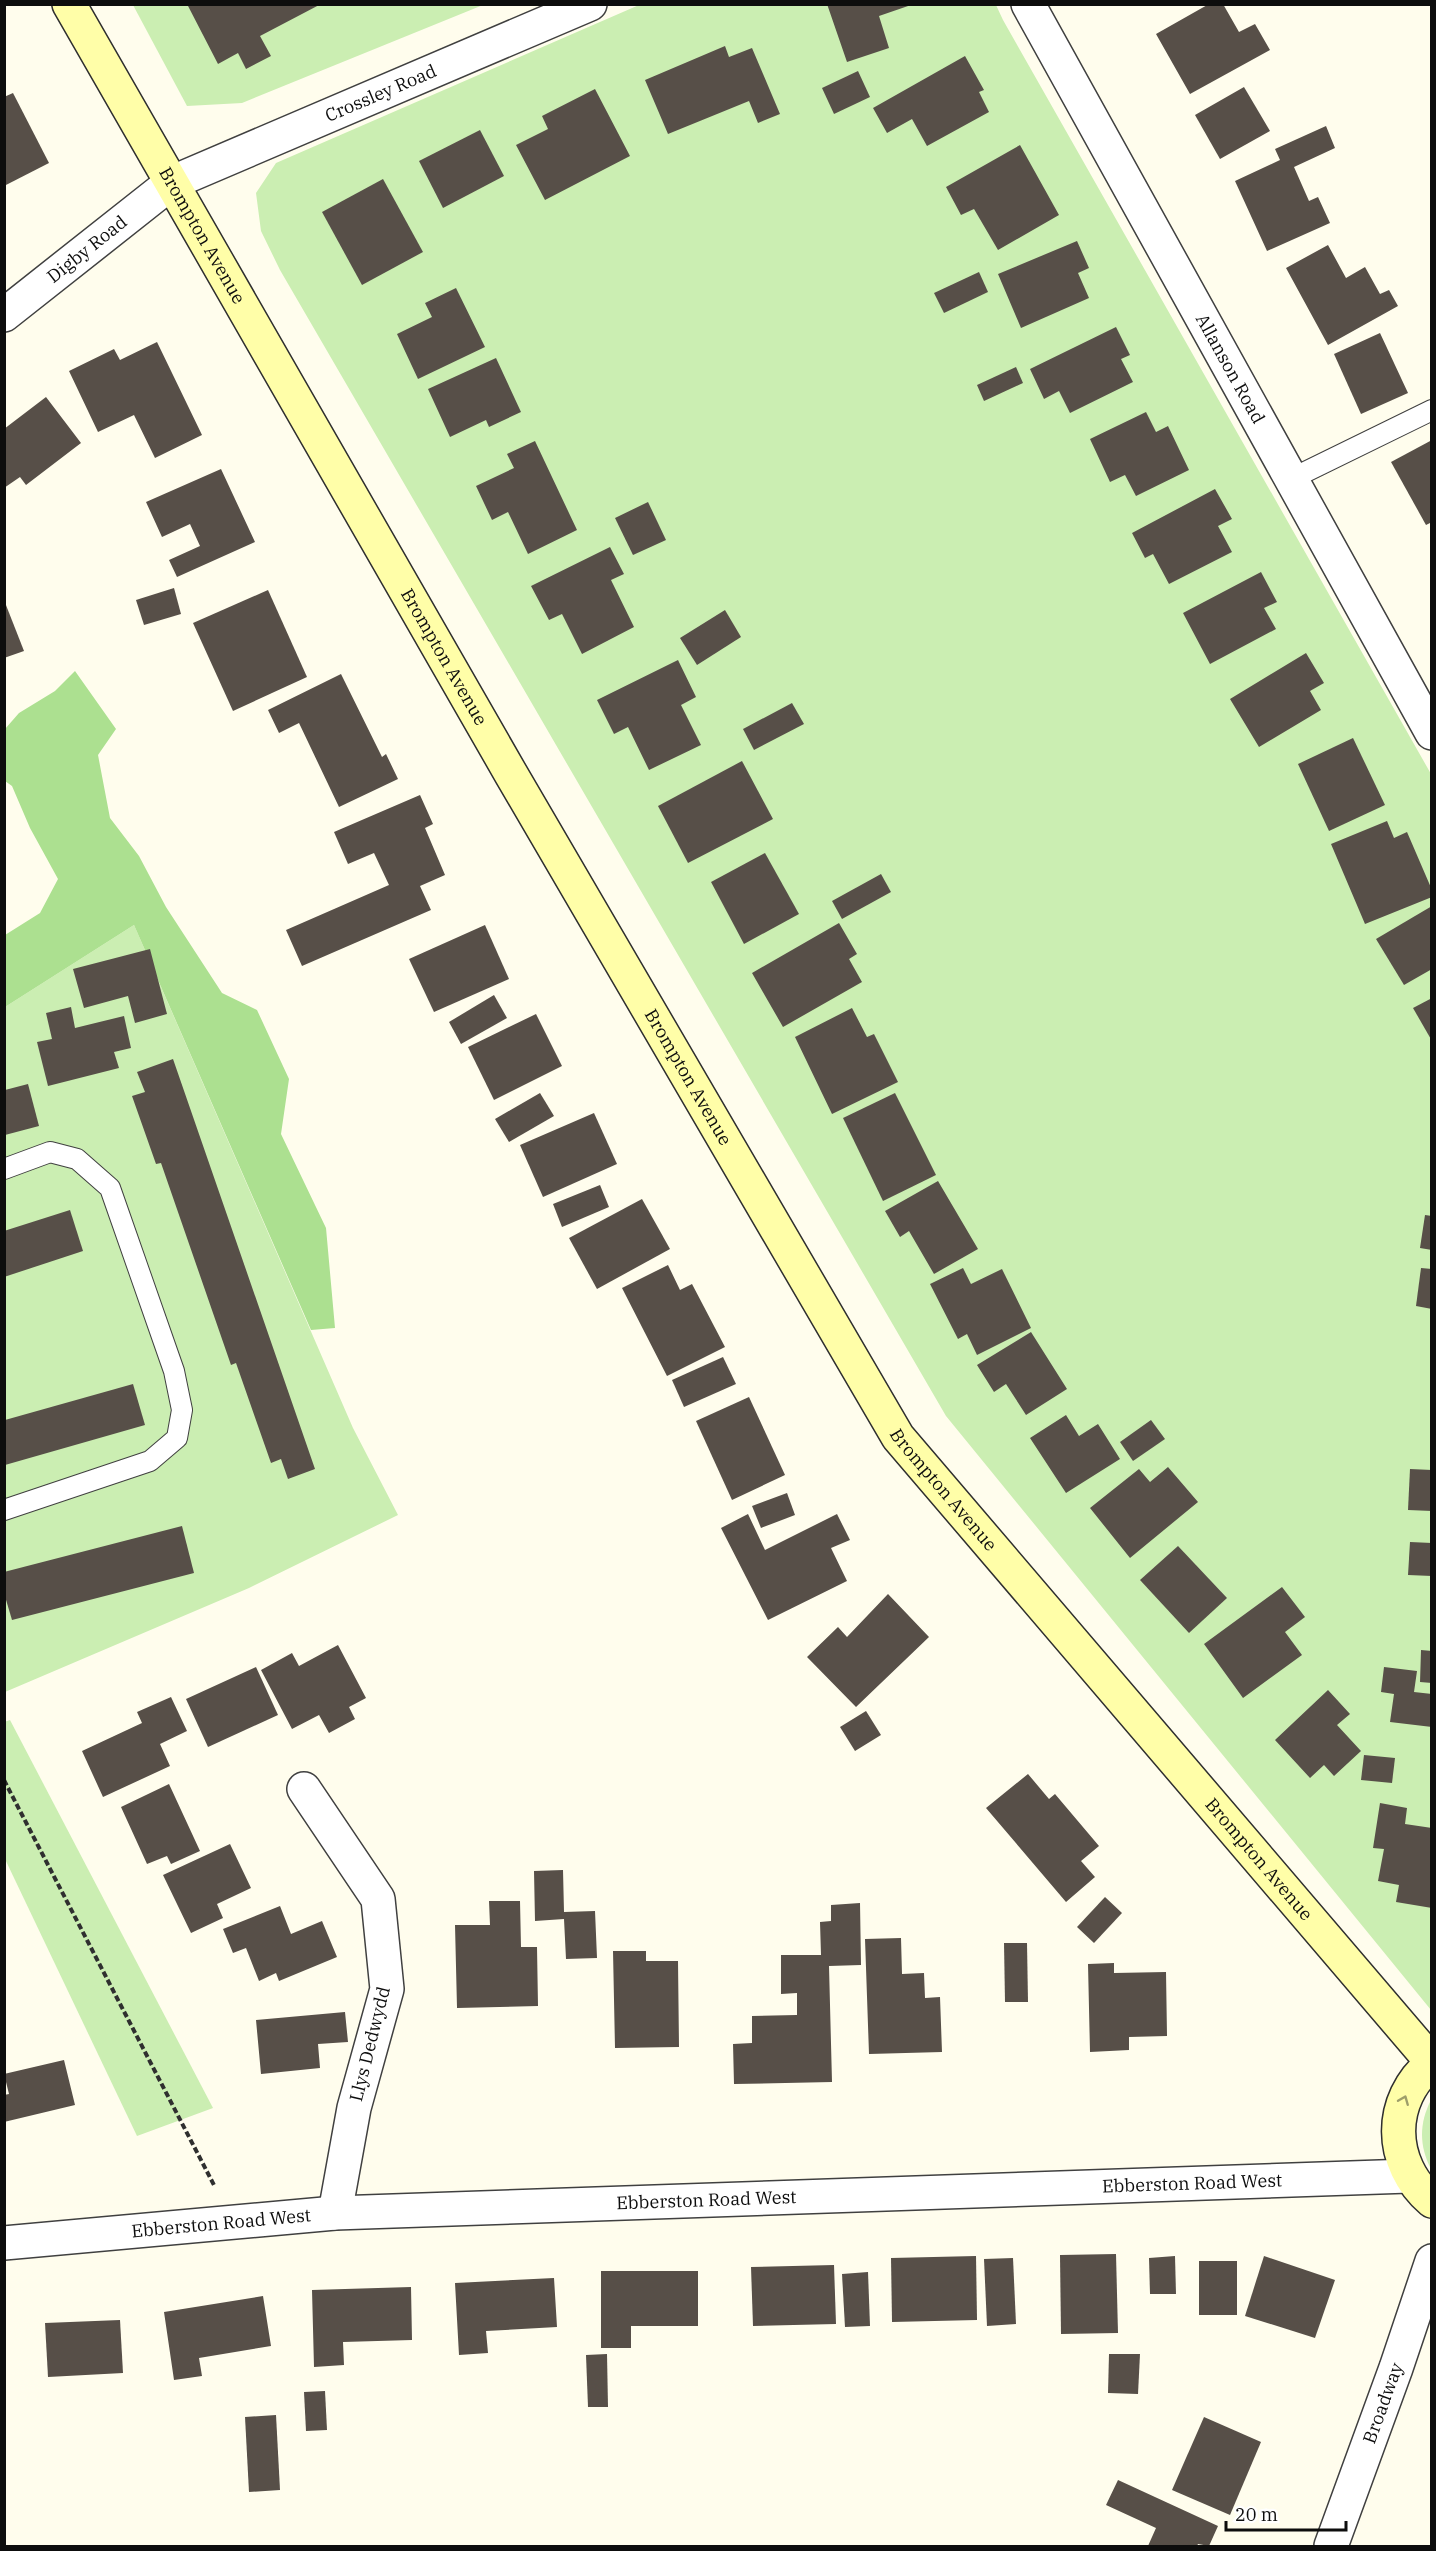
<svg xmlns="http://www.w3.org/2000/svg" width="1436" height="2551" font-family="'IBM Plex Serif',serif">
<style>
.green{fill:#cbeeb2}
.forest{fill:#ace090}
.building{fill:#574f48}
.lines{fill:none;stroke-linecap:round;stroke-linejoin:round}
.lane-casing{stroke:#404040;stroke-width:22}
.street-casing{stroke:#404040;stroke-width:36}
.secondary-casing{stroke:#2f2f2f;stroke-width:36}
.path{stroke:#2f2f2f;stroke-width:4;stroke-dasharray:6 3;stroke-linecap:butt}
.lane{stroke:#fff;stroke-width:20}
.street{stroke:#fff;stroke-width:33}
.secondary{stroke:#fffea8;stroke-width:33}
.oneway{stroke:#9e9e6a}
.labels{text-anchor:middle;stroke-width:6;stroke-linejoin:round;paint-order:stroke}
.street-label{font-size:18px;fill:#0d0d0d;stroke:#fff}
</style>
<rect width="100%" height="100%" fill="#fffded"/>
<g class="green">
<path d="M 133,5 L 483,5 L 242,103 L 187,106 Z"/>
<path d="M 639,5 L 996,5 L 1003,20 L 1431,774 L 1431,2010 L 946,1416 L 280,270 L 261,231 L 256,193 L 276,163 Z"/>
<path d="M 134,925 L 353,1428 L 398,1515 L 249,1588 L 5,1692 L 5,1007 Z"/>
<path d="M 10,1720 L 213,2108 L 137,2136 L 5,1859 L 4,1722 Z"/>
<path d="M 1431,2100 L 1431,2169 C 1419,2146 1419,2123 1431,2100 Z"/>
</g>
<path class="forest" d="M 75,671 L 116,729 L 98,755 L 110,818 L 139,856 L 166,907 L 222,993 L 257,1010 L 289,1079 L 281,1134 L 326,1228 L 335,1328 L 311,1330 L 134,925 L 5,1007 L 5,935 L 40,913 L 58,879 L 30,828 L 12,786 L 5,781 L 5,729 L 19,713 L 55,691 Z"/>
<g class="building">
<path d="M 187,4 L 321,4 L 260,36 L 271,56 L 246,69 L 238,53 L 218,64 Z"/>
<path d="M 827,4 L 911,4 L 911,5 L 879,16 L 889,48 L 847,62 Z"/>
<path d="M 1209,4 L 1223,4 L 1239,32 L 1255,24 L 1270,50 L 1190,94 L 1156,34 Z"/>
<path d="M 725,46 L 729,57 L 752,48 L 780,114 L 758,123 L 749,101 L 668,134 L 645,80 Z"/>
<path d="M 965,56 L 984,90 L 979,92 L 989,112 L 927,146 L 912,119 L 887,133 L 873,108 Z"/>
<path d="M 858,71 L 870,97 L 834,114 L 822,88 Z"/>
<path d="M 1244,87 L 1270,131 L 1220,159 L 1195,115 Z"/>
<path d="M 595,89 L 630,156 L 545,200 L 516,145 L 548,129 L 542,116 Z"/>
<path d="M 13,93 L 49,163 L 4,186 L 4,97 Z"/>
<path d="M 1326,126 L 1335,148 L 1294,167 L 1309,201 L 1318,197 L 1330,223 L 1267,251 L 1235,181 L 1280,160 L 1275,149 Z"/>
<path d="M 480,130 L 504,176 L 443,208 L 419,161 Z"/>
<path d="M 1020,145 L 1059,215 L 998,250 L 974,209 L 961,215 L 946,187 Z"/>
<path d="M 383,179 L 423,252 L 362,285 L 322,212 Z"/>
<path d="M 1077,241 L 1089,268 L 1078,273 L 1089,298 L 1021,328 L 998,274 Z"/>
<path d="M 1328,245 L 1346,278 L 1365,267 L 1380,294 L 1389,290 L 1398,306 L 1328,345 L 1286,268 Z"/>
<path d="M 979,272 L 988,292 L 944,313 L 934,293 Z"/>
<path d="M 456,288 L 485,347 L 418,379 L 397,334 L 432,317 L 425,303 Z"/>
<path d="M 1116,327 L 1130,355 L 1121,359 L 1133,382 L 1070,413 L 1059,391 L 1044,399 L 1030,369 Z"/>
<path d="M 1380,333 L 1408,393 L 1361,414 L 1334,354 Z"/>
<path d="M 157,342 L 202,435 L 155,458 L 134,415 L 98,432 L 69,371 L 114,349 L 120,360 Z"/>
<path d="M 496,358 L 521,412 L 489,427 L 486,420 L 450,437 L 428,389 Z"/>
<path d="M 1016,367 L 1023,383 L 984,401 L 977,385 Z"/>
<path d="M 46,397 L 81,443 L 26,485 L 20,477 L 4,488 L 4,429 Z"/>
<path d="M 1146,412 L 1156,432 L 1168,426 L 1189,470 L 1136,496 L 1125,475 L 1110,482 L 1090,439 Z"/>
<path d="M 1432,440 L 1432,522 L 1426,525 L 1391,462 Z"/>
<path d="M 535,441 L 577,530 L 528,554 L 508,512 L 492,520 L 476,486 L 514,468 L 507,454 Z"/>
<path d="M 221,469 L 255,542 L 177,577 L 169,560 L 200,546 L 190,524 L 162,537 L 146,502 Z"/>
<path d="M 1215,489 L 1232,519 L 1218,526 L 1232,552 L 1169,584 L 1153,554 L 1145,558 L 1132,533 Z"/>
<path d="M 648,502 L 666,540 L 633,555 L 615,518 Z"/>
<path d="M 610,547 L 624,574 L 611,580 L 634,627 L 582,654 L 562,614 L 549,620 L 531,586 Z"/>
<path d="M 1261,572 L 1277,602 L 1264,608 L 1276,629 L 1210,664 L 1183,613 Z"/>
<path d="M 174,588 L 181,614 L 144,625 L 136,600 Z"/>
<path d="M 268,590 L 307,677 L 233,711 L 193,623 Z"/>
<path d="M 4,600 L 24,651 L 4,658 Z"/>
<path d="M 725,610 L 741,637 L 697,665 L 680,638 Z"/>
<path d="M 1306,653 L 1324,683 L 1310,691 L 1321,710 L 1259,747 L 1230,699 Z"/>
<path d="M 678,660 L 696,697 L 681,705 L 701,745 L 649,770 L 628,727 L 614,734 L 597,700 Z"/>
<path d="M 341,674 L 382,757 L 386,754 L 398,779 L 339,807 L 299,723 L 279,733 L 268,710 Z"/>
<path d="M 792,703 L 804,724 L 754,750 L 743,729 Z"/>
<path d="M 1353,738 L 1385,805 L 1329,831 L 1298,764 Z"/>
<path d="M 742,761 L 773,819 L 688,863 L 658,806 Z"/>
<path d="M 420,795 L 433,824 L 425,828 L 445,875 L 420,886 L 431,910 L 302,966 L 286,930 L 389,885 L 374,853 L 348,864 L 334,832 Z"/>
<path d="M 1387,821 L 1394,838 L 1407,832 L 1432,890 L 1432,897 L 1365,924 L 1331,844 Z"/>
<path d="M 765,853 L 799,914 L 744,944 L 711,882 Z"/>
<path d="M 881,874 L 891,892 L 842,919 L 832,901 Z"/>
<path d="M 1432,906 L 1432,969 L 1404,985 L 1376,939 Z"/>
<path d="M 839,923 L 857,954 L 849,959 L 862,982 L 783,1027 L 752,973 Z"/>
<path d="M 485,925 L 509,979 L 434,1012 L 409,959 Z"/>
<path d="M 150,949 L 167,1014 L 135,1023 L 128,996 L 84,1008 L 73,969 Z"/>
<path d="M 494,995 L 507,1018 L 461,1044 L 449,1022 Z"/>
<path d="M 1432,998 L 1432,1041 L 1413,1008 Z"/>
<path d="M 71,1007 L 75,1028 L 124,1016 L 131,1048 L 114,1052 L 119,1068 L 48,1086 L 37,1042 L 52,1039 L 46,1013 Z"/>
<path d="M 852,1008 L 867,1037 L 874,1034 L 898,1082 L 832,1114 L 795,1037 Z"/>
<path d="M 536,1014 L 562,1066 L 494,1100 L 468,1047 Z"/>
<path d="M 173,1059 L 315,1469 L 288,1479 L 281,1459 L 271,1463 L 236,1363 L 231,1365 L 161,1163 L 156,1164 L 132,1096 L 145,1092 L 137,1072 Z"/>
<path d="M 28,1084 L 39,1126 L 5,1135 L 5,1090 Z"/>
<path d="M 540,1093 L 554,1116 L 509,1142 L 495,1119 Z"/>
<path d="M 895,1093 L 936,1175 L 883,1201 L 843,1118 Z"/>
<path d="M 594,1113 L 617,1164 L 543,1197 L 520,1145 Z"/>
<path d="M 938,1181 L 978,1249 L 934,1274 L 909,1231 L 900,1237 L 885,1211 Z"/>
<path d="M 600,1185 L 609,1207 L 562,1227 L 553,1204 Z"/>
<path d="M 642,1199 L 670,1249 L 597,1289 L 569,1238 Z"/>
<path d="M 70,1210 L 83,1251 L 4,1277 L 4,1231 Z"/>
<path d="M 1425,1215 L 1432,1216 L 1432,1250 L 1420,1248 Z"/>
<path d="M 668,1265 L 680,1290 L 692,1284 L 725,1347 L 667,1376 L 622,1288 Z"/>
<path d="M 963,1268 L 971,1284 L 1002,1269 L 1031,1328 L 977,1355 L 967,1334 L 958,1339 L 930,1284 Z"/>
<path d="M 1421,1268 L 1432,1269 L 1432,1309 L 1416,1306 Z"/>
<path d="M 1031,1332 L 1067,1389 L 1026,1415 L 1006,1384 L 994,1392 L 977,1365 Z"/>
<path d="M 723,1357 L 736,1384 L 684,1407 L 672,1380 Z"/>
<path d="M 133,1384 L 145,1425 L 5,1465 L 5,1420 Z"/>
<path d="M 749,1397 L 785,1475 L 732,1500 L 696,1421 Z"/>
<path d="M 1066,1415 L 1079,1436 L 1098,1424 L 1120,1459 L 1066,1493 L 1030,1438 Z"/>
<path d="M 1151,1420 L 1165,1439 L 1133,1461 L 1120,1442 Z"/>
<path d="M 1168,1467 L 1198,1502 L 1130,1558 L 1090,1508 L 1139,1469 L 1150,1482 Z"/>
<path d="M 1410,1469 L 1432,1470 L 1432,1511 L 1408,1510 Z"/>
<path d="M 787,1493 L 795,1515 L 761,1528 L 752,1506 Z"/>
<path d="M 748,1514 L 765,1550 L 837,1514 L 850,1540 L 831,1548 L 847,1581 L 768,1620 L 721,1528 Z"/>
<path d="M 182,1526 L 194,1573 L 12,1620 L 4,1593 L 4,1572 Z"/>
<path d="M 1410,1542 L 1432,1543 L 1432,1576 L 1408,1575 Z"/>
<path d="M 1178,1546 L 1227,1598 L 1189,1633 L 1140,1580 Z"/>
<path d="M 1282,1587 L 1305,1617 L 1285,1632 L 1302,1655 L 1243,1698 L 1204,1644 Z"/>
<path d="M 888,1594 L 929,1637 L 856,1707 L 807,1657 L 838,1627 L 847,1637 Z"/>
<path d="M 338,1645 L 366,1698 L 349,1707 L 355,1719 L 329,1733 L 319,1715 L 292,1729 L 261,1670 L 292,1653 L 299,1666 Z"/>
<path d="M 1421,1650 L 1432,1651 L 1432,1683 L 1420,1682 Z"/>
<path d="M 256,1667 L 278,1715 L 208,1747 L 186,1699 Z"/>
<path d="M 1384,1667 L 1417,1671 L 1414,1692 L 1432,1694 L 1432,1727 L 1390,1722 L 1394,1694 L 1381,1692 Z"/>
<path d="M 1328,1690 L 1350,1714 L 1337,1725 L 1361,1751 L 1334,1776 L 1324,1765 L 1310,1778 L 1275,1740 Z"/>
<path d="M 171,1697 L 187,1731 L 160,1744 L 170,1766 L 103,1797 L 82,1751 L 142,1723 L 137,1712 Z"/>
<path d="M 866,1711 L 881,1735 L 855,1751 L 840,1727 Z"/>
<path d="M 1364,1755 L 1395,1758 L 1392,1783 L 1361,1780 Z"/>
<path d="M 1028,1774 L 1049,1799 L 1055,1794 L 1099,1846 L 1081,1861 L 1095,1877 L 1066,1902 L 986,1808 Z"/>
<path d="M 169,1784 L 200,1851 L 171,1864 L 167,1856 L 147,1864 L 121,1807 Z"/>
<path d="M 1380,1803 L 1407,1808 L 1405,1824 L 1432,1828 L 1432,1908 L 1396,1902 L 1399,1885 L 1378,1881 L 1384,1849 L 1373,1848 Z"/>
<path d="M 230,1844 L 251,1888 L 217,1904 L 223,1918 L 191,1933 L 163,1875 Z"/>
<path d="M 563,1870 L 564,1912 L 595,1911 L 597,1958 L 566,1959 L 564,1919 L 535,1921 L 534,1871 Z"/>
<path d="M 1105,1897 L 1122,1913 L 1094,1943 L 1077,1927 Z"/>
<path d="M 489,1901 L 520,1901 L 521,1947 L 537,1947 L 538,2006 L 457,2008 L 455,1925 L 490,1925 Z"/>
<path d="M 860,1903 L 861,1965 L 829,1966 L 832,2082 L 734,2084 L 733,2044 L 752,2043 L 752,2016 L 797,2015 L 797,1993 L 781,1994 L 781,1955 L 821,1955 L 820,1922 L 831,1921 L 831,1905 Z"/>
<path d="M 280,1906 L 291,1934 L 322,1921 L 337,1957 L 279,1981 L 276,1973 L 259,1981 L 246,1948 L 233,1953 L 223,1929 Z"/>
<path d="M 901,1938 L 902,1974 L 924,1973 L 925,1998 L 940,1997 L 942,2052 L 869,2054 L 865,1939 Z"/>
<path d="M 1004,1943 L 1027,1943 L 1028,2002 L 1005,2002 Z"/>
<path d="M 613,1951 L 646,1951 L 646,1961 L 678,1961 L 679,2047 L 615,2048 Z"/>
<path d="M 1114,1963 L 1114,1973 L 1166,1972 L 1167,2036 L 1129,2037 L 1129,2050 L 1090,2052 L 1088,1964 Z"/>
<path d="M 345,2012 L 348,2042 L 318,2044 L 320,2068 L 261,2074 L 256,2020 Z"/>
<path d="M 64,2060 L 75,2105 L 4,2122 L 4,2095 L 9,2094 L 4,2074 Z"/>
<path d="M 1116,2254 L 1118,2333 L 1061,2334 L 1060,2255 Z"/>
<path d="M 976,2256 L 977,2320 L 892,2322 L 891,2258 Z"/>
<path d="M 1175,2256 L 1176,2294 L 1150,2294 L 1149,2258 Z"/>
<path d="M 1264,2256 L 1335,2280 L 1315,2338 L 1245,2316 Z"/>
<path d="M 1013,2258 L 1016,2324 L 987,2326 L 984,2259 Z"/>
<rect x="1199" y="2261" width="38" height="54"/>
<path d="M 834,2265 L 836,2324 L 753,2326 L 751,2267 Z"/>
<path d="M 601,2271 L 698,2271 L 698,2326 L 631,2326 L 631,2348 L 601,2348 Z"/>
<path d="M 868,2272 L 870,2326 L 845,2327 L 842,2274 Z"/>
<path d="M 554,2278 L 557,2327 L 486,2331 L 488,2353 L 459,2355 L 455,2283 Z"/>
<path d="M 411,2287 L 412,2340 L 343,2342 L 344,2365 L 314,2367 L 312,2290 Z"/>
<path d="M 263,2296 L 271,2346 L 199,2358 L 202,2376 L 174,2380 L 164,2312 Z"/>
<path d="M 120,2320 L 123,2373 L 48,2377 L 45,2323 Z"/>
<path d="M 607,2354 L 608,2407 L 588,2407 L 586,2355 Z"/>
<path d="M 1109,2354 L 1140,2354 L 1138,2394 L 1108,2393 Z"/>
<path d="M 325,2391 L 327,2430 L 306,2431 L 304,2392 Z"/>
<path d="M 276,2415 L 280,2490 L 249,2492 L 245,2417 Z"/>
<path d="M 1204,2417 L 1261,2442 L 1230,2515 L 1172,2490 Z"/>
<path d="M 1118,2480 L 1218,2526 L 1209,2546 L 1198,2544 L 1197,2546 L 1148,2546 L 1156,2528 L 1106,2505 Z"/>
</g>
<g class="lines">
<defs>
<g id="lane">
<path d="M 1291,479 L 1432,410"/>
<path d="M 4,1169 L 50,1152 L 77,1159 L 110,1188 L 174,1371 L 182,1410 L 177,1438 L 150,1461 L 4,1510"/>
</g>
<g id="street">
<path id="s1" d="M 1028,4 L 1432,733"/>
<path id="s2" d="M 4,315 L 171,183 L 590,4"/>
<path d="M 304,1789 L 378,1899 L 387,1989 L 354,2108 L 335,2213"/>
<path id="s3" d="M 4,2243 L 335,2213 L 1409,2176"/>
<path id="s4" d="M 1331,2546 L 1396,2368 L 1432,2261"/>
</g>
<g id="secondary">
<path id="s5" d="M 69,4 L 511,774 L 898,1437 L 1432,2062"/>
<path d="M 1432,2063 C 1387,2100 1388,2163 1432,2201"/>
</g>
</defs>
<use href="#lane" class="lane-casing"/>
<use href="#street" class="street-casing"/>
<use href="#secondary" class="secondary-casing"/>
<path class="path" d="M 4,1780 L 215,2187"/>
<use href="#lane" class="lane"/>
<use href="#street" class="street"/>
<use href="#secondary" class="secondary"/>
</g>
<defs><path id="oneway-chevron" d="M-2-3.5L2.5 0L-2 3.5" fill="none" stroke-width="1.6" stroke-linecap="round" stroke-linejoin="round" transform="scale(1.5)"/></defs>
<use class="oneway" href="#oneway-chevron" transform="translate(1404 2100) rotate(-68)"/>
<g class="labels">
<g class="street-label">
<text dy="6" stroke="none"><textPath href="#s2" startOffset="441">Crossley Road</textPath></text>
<text dy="6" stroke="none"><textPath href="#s5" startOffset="267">Brompton Avenue</textPath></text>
<text dy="6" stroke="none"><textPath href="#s2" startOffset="106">Digby Road</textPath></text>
<text dy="6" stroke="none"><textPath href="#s1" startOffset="417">Allanson Road</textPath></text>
<text dy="6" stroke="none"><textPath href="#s5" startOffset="753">Brompton Avenue</textPath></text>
<text dy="6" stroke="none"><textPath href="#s5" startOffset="1239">Brompton Avenue</textPath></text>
<text dy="6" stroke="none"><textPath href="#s5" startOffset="1725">Brompton Avenue</textPath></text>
<text dy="6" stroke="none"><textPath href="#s5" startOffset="2211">Brompton Avenue</textPath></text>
<text transform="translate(370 2044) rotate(-76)" y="6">Llys Dedwydd</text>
<text dy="6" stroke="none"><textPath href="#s3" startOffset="1190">Ebberston Road West</textPath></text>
<text dy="6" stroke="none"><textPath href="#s3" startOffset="704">Ebberston Road West</textPath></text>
<text dy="6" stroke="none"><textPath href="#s3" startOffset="218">Ebberston Road West</textPath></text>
<text dy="6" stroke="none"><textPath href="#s4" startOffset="152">Broadway</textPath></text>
</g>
</g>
<rect width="1436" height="2551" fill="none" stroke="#0d0d0d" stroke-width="12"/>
<path d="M1226 2521v9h120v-9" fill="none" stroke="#0d0d0d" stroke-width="3"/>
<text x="1235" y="2521" font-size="18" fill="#0d0d0d" stroke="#ffffff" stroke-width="4.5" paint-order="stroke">20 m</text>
</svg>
